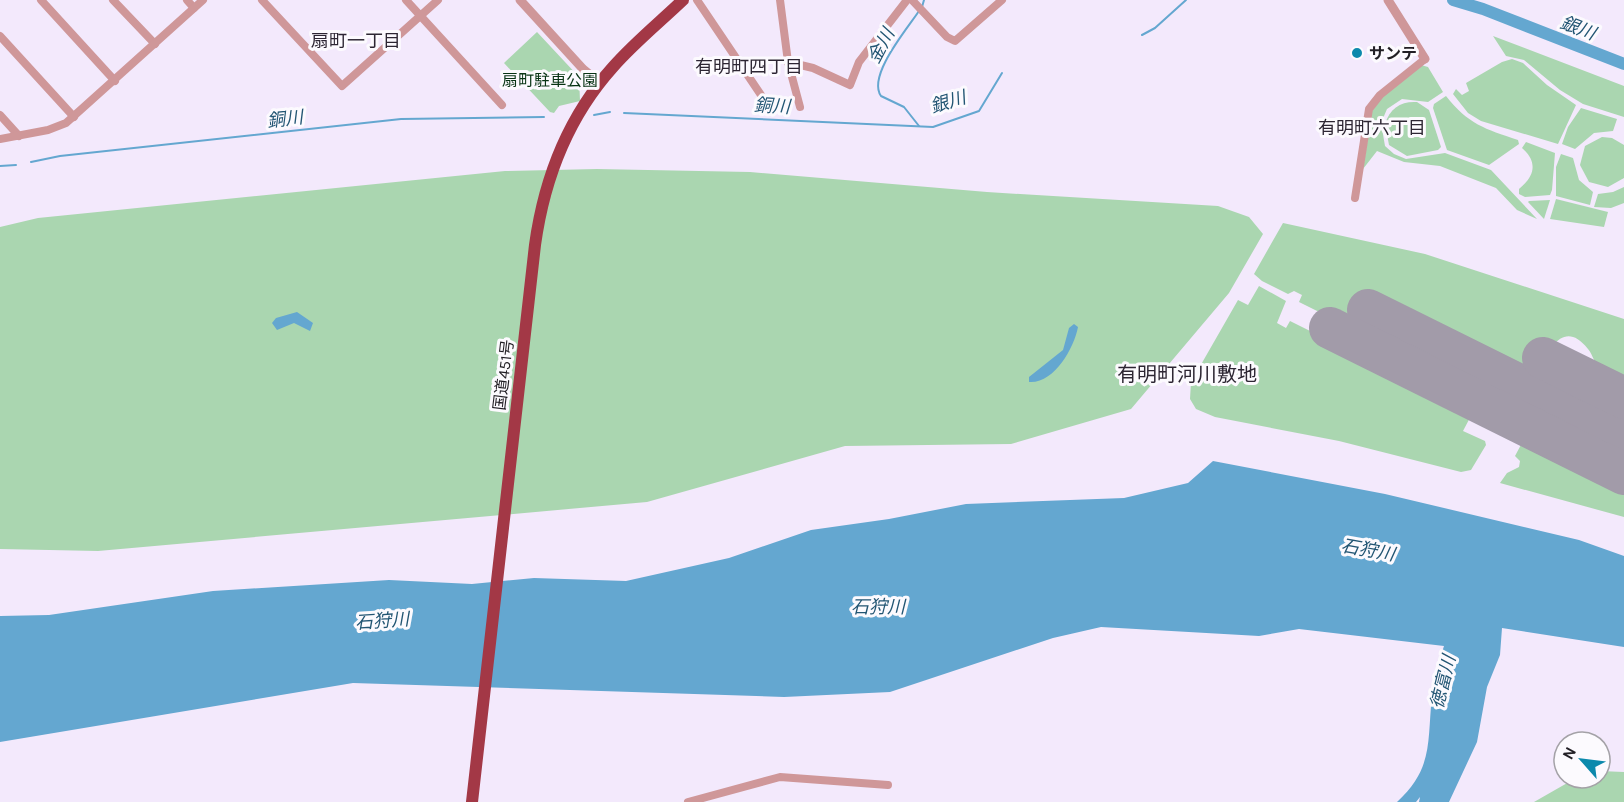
<svg xmlns="http://www.w3.org/2000/svg" width="1624" height="802" font-family="Karla,'Noto Sans JP',sans-serif">
<style>
.green{fill:#aad6b0}
.water{fill:#64a7d0}
.lines{fill:none;stroke-linecap:round;stroke-linejoin:round}
.stream{stroke:#64a7d0;stroke-width:2}
.river{stroke:#64a7d0;stroke-width:12}
.runway{stroke:#a29ba9;stroke-width:42}
.minor{stroke:#cf9799;stroke-width:8}
.tertiary{stroke:#cf9799;stroke-width:9}
.trunk{stroke:#a33846;stroke-width:12}
.poi-dot{fill:#0c89ac;stroke:#fcfafe;stroke-width:2}
.labels{text-anchor:middle;stroke-width:6;stroke-linejoin:round;paint-order:stroke}
.poi-label{font-size:16px;font-weight:bold;fill:#211e24;stroke:#fcfafe;text-anchor:start}
.park-label{font-size:16px;fill:#083414;stroke:#fcfafe}
.street-label{font-size:16px;fill:#211e24;stroke:#fcfafe}
.water-label{font-size:18px;font-style:italic;fill:#225573;stroke:#fcfafe}
.neighbourhood-label{font-size:18px;fill:#2d2633;stroke:#fcfafe}
.quarter-label{font-size:20px;fill:#2d2633;stroke:#fcfafe}
</style>
<rect width="100%" height="100%" fill="#f3e9fc"/>
<g class="green">
<path d="M 537,32 L 579,77 L 580,101 L 559,106 L 554,113 L 550,112 L 504,63 Z"/>
<path d="M 1493,36 L 1624,86 L 1624,117 L 1583,104 L 1560,90 L 1524,60 L 1506,56 Z"/>
<path d="M 1512,59 L 1523,63 L 1547,85 L 1576,105 L 1558,144 L 1481,121 L 1468,113 L 1453,94 L 1456,89 L 1462,95 L 1469,91 L 1466,83 L 1502,62 Z"/>
<path d="M 1421,65 L 1428,67 L 1443,92 L 1428,102 L 1402,99 L 1387,109 L 1381,123 L 1385,146 L 1394,154 L 1406,159 L 1445,153 L 1491,170 L 1537,219 L 1517,210 L 1496,188 L 1440,166 L 1404,162 L 1377,151 L 1363,169 L 1372,111 L 1381,97 Z"/>
<path d="M 1446,96 C 1468,124 1485,129 1518,140 L 1519,144 L 1489,165 L 1447,150 L 1433,108 L 1434,104 Z"/>
<path d="M 1417,102 L 1429,110 L 1441,147 L 1438,150 L 1407,156 L 1389,145 L 1385,124 C 1390,108 1401,101 1417,102 Z"/>
<path d="M 1581,108 L 1617,119 L 1613,131 L 1594,133 L 1575,149 L 1562,144 L 1568,127 Z"/>
<path d="M 1602,137 L 1612,138 L 1624,145 L 1624,178 L 1608,187 L 1589,182 L 1580,165 L 1585,146 Z"/>
<path d="M 1526,142 L 1555,153 L 1552,190 L 1550,195 L 1525,197 L 1519,194 L 1519,189 C 1535,176 1538,162 1522,148 Z"/>
<path d="M 1561,154 L 1573,158 L 1579,180 L 1593,192 L 1590,205 L 1556,196 L 1556,167 Z"/>
<path d="M 597,169 L 750,172 L 987,192 L 1218,206 L 1249,217 L 1263,234 L 1229,293 L 1131,409 L 1011,444 L 845,446 L 647,502 L 98,551 L 0,549 L 0,227 L 38,218 L 505,171 Z"/>
<path d="M 1624,187 L 1624,203 L 1611,208 L 1594,207 L 1598,194 L 1613,192 Z"/>
<path d="M 1556,199 L 1608,212 L 1604,227 L 1550,219 Z"/>
<path d="M 1550,200 L 1544,219 L 1528,202 L 1529,201 Z"/>
<path d="M 1283,223 L 1425,254 L 1624,319 L 1624,384 C 1616,380 1606,376 1600,369 C 1594,363 1593,355 1588,349 C 1566,321 1551,345 1541,365 L 1624,407 L 1624,463 C 1577,439 1532,413 1485,389 L 1482,393 L 1299,302 L 1302,295 L 1294,291 L 1288,294 L 1262,281 L 1254,274 Z"/>
<path d="M 1259,286 L 1286,301 L 1277,323 L 1286,328 L 1290,321 L 1473,412 L 1463,431 L 1485,441 L 1486,445 L 1471,470 L 1461,472 L 1339,441 L 1215,417 L 1196,409 L 1190,399 L 1191,382 L 1238,300 L 1248,305 Z"/>
<path d="M 1325,319 L 1481,395 L 1474,409 L 1319,332 L 1315,322 Z"/>
<path d="M 1531,424 L 1566,437 L 1624,466 L 1624,484 L 1559,452 L 1527,432 Z"/>
<path d="M 1523,441 L 1540,449 L 1558,454 L 1624,487 L 1624,517 L 1500,483 L 1507,473 L 1519,467 L 1520,461 L 1515,456 Z"/>
<path d="M 1600,771 L 1624,772 L 1624,802 L 1534,802 L 1576,778 L 1600,778 Z"/>
</g>
<g class="water">
<path d="M 297,312 L 313,323 L 310,331 L 294,323 L 277,330 L 272,323 L 276,318 Z"/>
<path d="M 1074,324 L 1078,327 C 1074,348 1054,384 1029,382 L 1029,377 L 1063,350 L 1069,328 Z"/>
<path d="M 1213,461 L 1385,494 L 1579,540 L 1624,556 L 1624,647 L 1502,628 L 1500,655 L 1487,687 L 1477,742 L 1449,802 L 1419,802 L 1420,797 L 1416,802 L 1397,802 C 1434,768 1427,741 1432,696 C 1433,679 1439,662 1444,646 L 1299,629 L 1259,636 L 1101,627 L 1053,638 L 890,692 L 784,697 L 353,683 L 0,742 L 0,616 L 49,615 L 213,591 L 389,580 L 472,584 L 534,578 L 626,581 L 729,558 L 811,530 L 889,519 L 966,504 L 1124,498 L 1188,483 Z"/>
</g>
<g class="lines">
<g class="stream">
<path d="M 922,7 L 924,0"/>
<path d="M 1142,35 L 1155,28 L 1186,0"/>
<path d="M 624,113 L 933,127 L 979,111 L 1002,73"/>
<path d="M 594,115 L 610,112"/>
<path d="M 919,126 L 904,107 L 881,96 C 867,76 907,29 919,11"/>
<path d="M 31,162 L 60,156 L 401,119 L 544,117"/>
<path d="M 0,166 L 16,165"/>
</g>
<path class="river" d="M 1453,0 L 1483,9 L 1624,64"/>
<g class="runway">
<path d="M 1368,310 L 1624,437"/>
<path d="M 1330,328 L 1624,474"/>
<path d="M 1543,358 L 1624,398"/>
</g>
<g class="minor">
<path d="M 41,0 L 115,81"/>
<path d="M 113,0 L 155,44"/>
<path d="M 187,0 L 194,8"/>
<path d="M 262,0 L 342,86 L 438,0"/>
<path d="M 406,0 L 502,105"/>
<path d="M 697,0 L 761,95"/>
<path d="M 780,0 L 788,62 L 800,107"/>
<path d="M 912,0 L 947,37 L 955,41 L 1002,0"/>
<path d="M 0,36 L 74,117"/>
<path d="M 788,62 L 813,68 L 850,85 L 859,62 L 907,0"/>
<path d="M 0,115 L 19,136"/>
<path d="M 0,139 L 48,130 L 66,123 L 203,0"/>
<path d="M 1355,198 L 1369,109 L 1380,95 L 1425,59"/>
<path d="M 688,802 L 780,777 L 888,785"/>
</g>
<g class="tertiary">
<path d="M 520,0 L 583,69 L 600,83"/>
<path d="M 1388,0 L 1425,59"/>
</g>
<path class="trunk" d="M 472,802 L 535,245 C 544,180 568,117 613,67 C 634,43 660,22 683,0"/>
</g>
<circle class="poi-dot" cx="1357" cy="53" r="6"/>
<g class="labels">
<g class="poi-label">
<text x="1369" y="59">サンテ</text>
</g>
<g class="park-label">
<text x="550" y="86">扇町駐車公園</text>
</g>
<g class="street-label">
<text transform="translate(503 375) rotate(-83)" y="6">国道451号</text>
</g>
<g class="water-label">
<text transform="translate(1578 28) rotate(21)" y="6">銀川</text>
<text transform="translate(881 46) rotate(-62)" y="6">金川</text>
<text transform="translate(948 102) rotate(-17)" y="6">銀川</text>
<text transform="translate(772 106) rotate(3)" y="6">銅川</text>
<text transform="translate(285 119) rotate(-7)" y="6">銅川</text>
<text transform="translate(1368 550) rotate(10)" y="6">石狩川</text>
<text x="878" y="613">石狩川</text>
<text transform="translate(382 621) rotate(-4)" y="6">石狩川</text>
<text transform="translate(1443 682) rotate(-76)" y="6">徳富川</text>
</g>
<g class="neighbourhood-label">
<text x="356" y="47">扇町一丁目</text>
<text x="749" y="73">有明町四丁目</text>
<text x="1372" y="134">有明町六丁目</text>
</g>
<g class="quarter-label">
<text x="1187" y="381">有明町河川敷地</text>
</g>
</g>
<g transform="translate(1582 760) rotate(298)"><circle r="28" fill="#fcfafe" stroke="#a4a2a7" stroke-width="1.5"/>
<path d="M0-4.5L10 22L0 15L-10 22Z" fill="#0c89ac"/>
<text y="-9" font-size="16" font-weight="bold" text-anchor="middle" fill="#211e24">N</text>
</g>
</svg>
